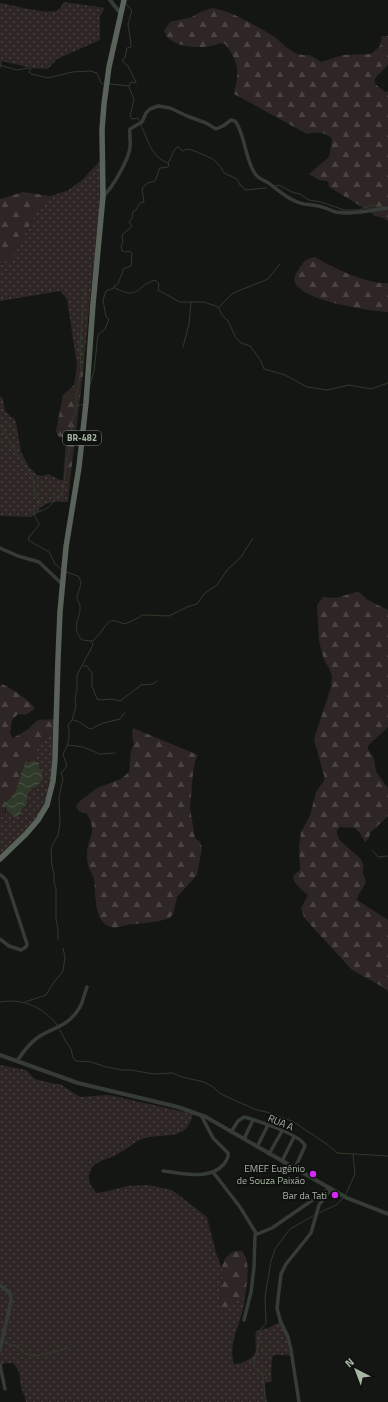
<svg xmlns="http://www.w3.org/2000/svg" width="388" height="1402" font-family="'Titillium Web',sans-serif">
<style>
.grass{fill:url(#grass-dots)}
.forest{fill:url(#forest-firs)}
.water{fill:url(#water-waves)}
.lines{fill:none;stroke-linecap:round;stroke-linejoin:round}
.stream{stroke:#303a2a;stroke-width:1}
.minor{stroke:#353b35;stroke-width:3.5}
.tertiary{stroke:#353b35;stroke-width:4}
.trunk{stroke:#5a6359;stroke-width:5.5}
.poi-dot{fill:#d32af8;stroke:#0f110f;stroke-width:1.5}
.labels{text-anchor:middle;stroke-width:4;stroke-linejoin:round;paint-order:stroke}
.shield{fill:#0f110f;stroke:#7a8578;stroke-width:1}
.shield-label{font-size:9px;font-weight:bold;fill:#a8b7a5}
.street-label{font-size:10px;fill:#a8b7a5;stroke:#0f110f}
.poi-label{font-size:10px;fill:#a8b7a5;stroke:#0f110f;text-anchor:end}
</style>
<defs>
<pattern id="grass-dots" width="8" height="8" patternUnits="userSpaceOnUse"><rect width="8" height="8" fill="#2e2624"/><path d="M2 2h.1M6 6h.1" fill="none" stroke="#494341" stroke-width="1.8" stroke-linecap="round"/></pattern>
<pattern id="forest-firs" width="22" height="20" patternUnits="userSpaceOnUse"><rect width="22" height="20" fill="#2e2624"/><path d="M5 1l3.5 6h-7zM16 11l3.5 6h-7z" fill="#494341"/></pattern>
<pattern id="water-waves" width="16" height="10" patternUnits="userSpaceOnUse"><rect width="16" height="10" fill="#303a2a"/><path d="M0 5q4-4 8 0t8 0" fill="none" stroke="#4b5446"/></pattern>
</defs>
<rect width="100%" height="100%" fill="#141614"/>
<g class="grass">
<path d="M 64,2 L 105,8 L 100,16 L 100,40 L 57,59 L 48,69 L 31,68 L 2,61 L 1,68 L 0,68 L 0,3 C 13,5 44,14 56,11 C 60,10 62,5 64,2 Z"/>
<path d="M 101,160 L 101,211 L 91,290 L 84,365 L 77,365 L 67,299 L 60,291 L 0,301 L 0,265 L 11,259 L 35,216 L 50,196 L 67,191 L 81,181 Z"/>
<path d="M 0,396 L 3,399 L 5,411 L 12,418 L 13,417 L 16,422 L 21,452 L 29,467 L 37,475 L 43,476 L 48,474 L 60,480 L 70,481 L 68,502 C 58,501 48,501 40,508 C 37,512 35,515 31,517 L 0,516 Z"/>
<path d="M 51,735 L 54,735 C 53,769 52,802 29,829 C 20,839 10,847 0,857 L 0,817 L 6,814 L 6,807 L 28,761 L 36,753 L 39,743 L 45,737 Z"/>
<path d="M 0,1065 L 26,1070 L 35,1079 L 55,1084 L 60,1084 L 80,1097 L 109,1095 L 193,1114 C 190,1122 189,1128 181,1132 C 173,1137 155,1135 145,1138 C 134,1141 128,1149 118,1154 C 106,1161 90,1160 89,1177 C 89,1184 92,1188 97,1193 L 104,1192 L 127,1186 L 148,1185 L 172,1190 L 207,1217 L 216,1253 L 223,1271 L 222,1291 L 219,1306 L 227,1308 L 239,1298 L 245,1298 C 243,1321 227,1341 234,1364 C 239,1364 242,1363 246,1361 C 262,1353 253,1345 256,1331 L 268,1328 L 280,1322 L 286,1335 L 290,1356 L 288,1355 L 274,1355 L 272,1358 L 271,1375 L 272,1381 L 265,1383 L 266,1402 L 26,1402 C 26,1397 22,1392 21,1387 C 19,1374 22,1374 13,1363 L 6,1363 L 0,1366 Z"/>
</g>
<g class="forest">
<path d="M 212,8 C 229,10 253,24 268,33 C 284,41 289,57 310,55 L 321,62 L 343,55 L 371,54 L 380,46 L 382,36 L 388,36 L 388,65 C 376,78 366,80 386,92 L 388,91 L 388,221 L 383,218 L 372,215 L 373,214 L 328,186 L 329,184 L 327,181 L 319,180 L 309,174 L 329,157 C 330,150 332,145 332,139 C 324,131 317,132 307,134 L 234,94 C 234,90 235,88 236,84 C 240,68 235,57 225,44 L 220,43 C 206,50 169,49 164,31 L 170,22 L 192,17 L 200,12 Z"/>
<path d="M 23,192 L 50,196 L 35,216 L 11,259 L 0,265 L 0,199 Z"/>
<path d="M 315,257 C 331,267 369,285 388,283 L 388,312 C 372,311 278,299 297,272 C 304,262 302,260 315,257 Z"/>
<path d="M 77,365 L 84,365 L 70,481 L 63,480 L 66,440 L 64,438 L 58,436 L 56,431 L 63,395 L 74,385 Z"/>
<path d="M 356,592 L 359,592 L 368,600 L 388,610 L 388,727 L 371,743 L 368,746 L 368,749 L 374,759 L 376,772 L 388,788 L 388,816 L 371,832 L 368,839 L 365,842 L 360,833 L 355,828 L 340,827 L 337,830 C 335,848 371,854 362,872 C 371,887 360,886 357,900 L 388,920 L 388,991 L 381,986 L 352,970 L 307,921 L 304,917 L 301,908 L 308,895 C 304,892 293,883 293,877 C 294,874 298,872 300,870 L 299,847 L 301,832 L 310,816 L 316,792 L 325,779 L 314,739 L 331,687 L 332,676 L 329,668 L 324,660 L 319,641 L 317,606 L 319,602 L 323,597 L 336,598 Z"/>
<path d="M 2,684 C 11,688 31,701 35,709 L 25,715 L 18,714 L 12,720 L 10,733 L 13,738 L 27,730 L 38,720 L 55,719 L 54,735 L 45,737 L 39,743 L 36,753 L 28,761 L 20,776 L 15,793 L 6,801 L 5,815 L 0,817 L 0,686 Z"/>
<path d="M 133,728 L 198,755 L 195,761 L 193,773 L 190,808 L 195,838 L 200,842 L 202,848 L 197,875 L 177,897 L 173,914 L 170,918 C 158,922 146,923 134,924 C 127,924 116,929 110,927 C 93,921 96,891 94,879 C 93,874 89,870 88,865 C 87,861 87,856 87,853 C 88,836 98,833 87,814 L 79,811 L 76,806 L 80,801 L 97,788 L 121,779 L 129,772 L 131,750 L 134,745 L 132,735 Z"/>
<path d="M 234,1251 L 242,1251 C 252,1263 246,1284 245,1298 C 235,1298 231,1309 222,1311 L 219,1306 L 223,1281 L 222,1266 L 226,1257 Z"/>
</g>
<path class="water" d="M 33,761 L 39,763 L 38,768 L 42,771 C 43,780 40,787 31,788 C 24,796 31,803 22,808 L 21,813 L 16,818 C 10,814 5,810 6,802 C 8,799 12,797 15,793 C 21,784 18,766 33,761 Z"/>
<g class="lines">
<g class="stream">
<path d="M 126,4 L 132,10 L 128,24 L 131,44 L 131,47 L 127,48 L 125,57 L 122,61 L 128,66 L 136,82 L 136,83 L 131,82 L 129,86"/>
<path d="M 0,65 L 16,70 L 29,68 L 31,69 L 29,72 L 31,74 L 48,78 L 72,72 L 90,71 L 97,73 L 101,83 L 104,84"/>
<path d="M 110,84 L 129,86"/>
<path d="M 129,87 L 134,99 L 130,116 L 132,119 L 138,118 L 140,122"/>
<path d="M 141,125 C 148,140 151,157 168,163"/>
<path d="M 274,186 L 279,185 L 292,192 L 300,194 L 309,200 L 321,202 L 344,210 L 359,210 L 372,205 L 382,207"/>
<path d="M 115,288 C 140,301 135,286 155,280 L 159,284 L 158,290 L 180,302 L 204,302 L 218,307 L 222,315 L 228,321 L 236,338 L 241,343 L 250,346 L 261,361 L 264,369 L 285,375 L 307,387 L 327,390 L 349,385 L 371,389 L 388,383"/>
<path d="M 219,307 L 233,293 L 268,279 L 280,264"/>
<path d="M 183,347 L 189,324 L 191,303"/>
<path d="M 90,385 L 94,371 L 98,335 L 105,329 L 109,319 L 106,317 L 103,300 L 106,291 L 114,288 L 114,286 L 118,284 C 119,278 123,275 123,269 L 131,266 L 132,253 L 129,251 L 125,252 L 122,251 L 121,246 L 123,242 L 122,235 L 132,226 L 129,222 L 132,218 L 133,212 L 136,210 L 140,203 L 144,202 L 142,189 L 147,183 L 155,181 L 160,168 L 168,167 L 169,165 L 168,163 C 172,158 172,152 177,147 L 179,147 L 182,151 L 188,149 L 192,150 L 213,159 L 220,166 L 224,173 L 237,179 L 240,185 L 242,186 L 245,190 L 266,188"/>
<path d="M 77,406 L 84,404"/>
<path d="M 0,424 L 18,456 L 32,476 L 34,485 L 35,495 L 40,501 L 40,504 L 33,509 C 35,512 34,513 35,516 C 36,520 39,521 39,525 L 29,537 L 28,540 L 49,552 L 55,564 L 61,569"/>
<path d="M 35,513 C 46,509 50,509 55,498 L 61,495 L 63,490 L 67,459 L 71,443 L 72,421 L 77,406 L 76,399 L 81,371 L 80,342 L 85,290"/>
<path d="M 66,572 L 78,576 L 81,581 C 81,587 78,592 77,597 C 77,601 80,603 80,606 C 81,619 70,626 82,640 L 92,641"/>
<path d="M 93,641 C 95,637 99,635 101,632 C 111,618 109,619 125,624 L 138,618 L 142,615 L 169,616 L 187,607 L 197,604 L 204,594 L 217,585 L 228,569 L 241,557 L 253,538"/>
<path d="M 83,666 L 87,666 L 92,673 L 92,686 L 97,699 L 100,700 L 111,699 L 120,701 L 141,685 L 153,684 L 157,681"/>
<path d="M 73,720 C 82,721 83,727 91,729 L 103,723 L 120,719 L 125,712"/>
<path d="M 68,745 L 83,747 L 100,754 L 115,753"/>
<path d="M 372,850 L 378,857 L 388,856"/>
<path d="M 58,940 L 58,928 L 56,920 L 56,888 L 54,883 L 54,874 L 52,866 L 51,848 L 58,835 L 60,823 L 59,798 L 63,778 L 61,773 L 67,766 L 63,754 C 68,745 71,736 68,725 L 72,720 L 76,706 L 75,698 L 77,690 L 77,675 L 93,645 L 92,642"/>
<path d="M 0,1002 C 24,998 43,1007 58,1026"/>
<path d="M 25,1002 L 46,995 L 54,982 L 63,971 L 65,957 L 63,948"/>
<path d="M 60,1030 L 66,1042 L 71,1049 L 73,1058 L 76,1061 L 91,1062 L 106,1067 L 123,1070 L 131,1070 L 153,1074 L 172,1073 L 182,1077 L 204,1082 L 213,1087 L 221,1094 L 234,1100 L 257,1110 L 271,1113 L 294,1122 L 328,1145 L 337,1153 L 388,1156"/>
<path d="M 346,1194 L 355,1174 L 353,1154"/>
<path d="M 319,1213 L 336,1205 L 343,1198"/>
<path d="M 5,1343 L 16,1346 L 26,1354 L 35,1356 L 58,1351 L 69,1347"/>
<path d="M 267,1402 L 265,1396 L 263,1376 L 254,1367 L 254,1364 L 259,1342 L 260,1330 L 266,1323 L 265,1297 L 271,1261 L 275,1249 L 290,1229 L 313,1216"/>
</g>
<g class="minor">
<path d="M 103,196 C 112,189 129,159 130,147 C 131,141 129,135 130,129 L 142,122 L 146,113 L 150,109 L 158,106 L 170,108 L 187,116 L 206,123 L 216,129 L 223,126 L 231,120 L 235,121 C 244,131 245,158 254,172 C 259,181 264,179 270,184 C 280,192 291,201 304,204 C 310,205 316,205 322,207 C 327,208 331,211 336,212 C 353,215 371,210 388,208"/>
<path d="M 0,548 L 18,556 L 39,562 L 62,584"/>
<path d="M 0,939 L 9,946 L 21,950 L 26,947 L 27,944 L 6,880 L 1,875"/>
<path d="M 17,1061 C 23,1052 29,1044 37,1038 C 53,1027 66,1028 78,1010 C 83,1004 84,994 87,987"/>
<path d="M 231,1132 L 238,1121 L 244,1117 C 256,1120 302,1135 305,1146 L 295,1168"/>
<path d="M 244,1139 L 253,1120"/>
<path d="M 257,1147 L 268,1125"/>
<path d="M 269,1154 L 282,1131"/>
<path d="M 282,1161 L 294,1137"/>
<path d="M 163,1171 C 183,1173 209,1181 224,1164 C 227,1160 229,1157 228,1153 L 213,1138 L 201,1115"/>
<path d="M 213,1172 L 240,1207 L 256,1233"/>
<path d="M 0,1285 L 10,1293 L 11,1301 L 0,1350"/>
<path d="M 244,1320 L 251,1292 L 254,1267 L 255,1235 L 272,1228 L 330,1188"/>
<path d="M 0,1365 L 5,1389"/>
<path d="M 299,1402 L 291,1350 L 288,1337 L 280,1320 L 277,1308 L 281,1274 L 286,1264 L 311,1233 L 319,1205 L 331,1189"/>
</g>
<g class="tertiary">
<path d="M 110,0 L 121,14"/>
<path d="M 0,1055 L 78,1083 L 178,1107 L 206,1117 L 347,1198 L 388,1214"/>
</g>
<path class="trunk" d="M 0,859 L 26,834 L 38,820 L 47,805 L 53,781 L 55,760 L 58,659 L 60,612 L 66,547 L 79,467 L 86,403 L 93,304 L 103,196 L 102,130 L 104,104 L 109,67 L 124,0"/>
</g>
<g class="poi-dot">
<circle cx="313" cy="1174" r="4"/>
<circle cx="335" cy="1195" r="4"/>
</g>
<g class="labels">
<rect class="shield" x="63" y="431" width="38" height="14" rx="3"/>
<g class="shield-label">
<text x="82" y="441">BR-482</text>
</g>
<g class="street-label">
<text transform="translate(281 1122) rotate(23)" y="4">RUA A</text>
</g>
<g class="poi-label">
<text x="305" y="1172">EMEF Eugênio<tspan x="305" dy="12">de Souza Paixão</tspan></text>
<text x="327" y="1199">Bar da Tati</text>
</g>
</g>
<g transform="translate(356 1370) rotate(318)" stroke="#0f110f" stroke-width="3" paint-order="stroke">
<path d="M0-3L7 15L0 10L-7 15Z" fill="#a8b7a5"/>
<text y="-6" font-size="11" font-weight="bold" text-anchor="middle" fill="#a8b7a5">N</text>
</g>
</svg>
